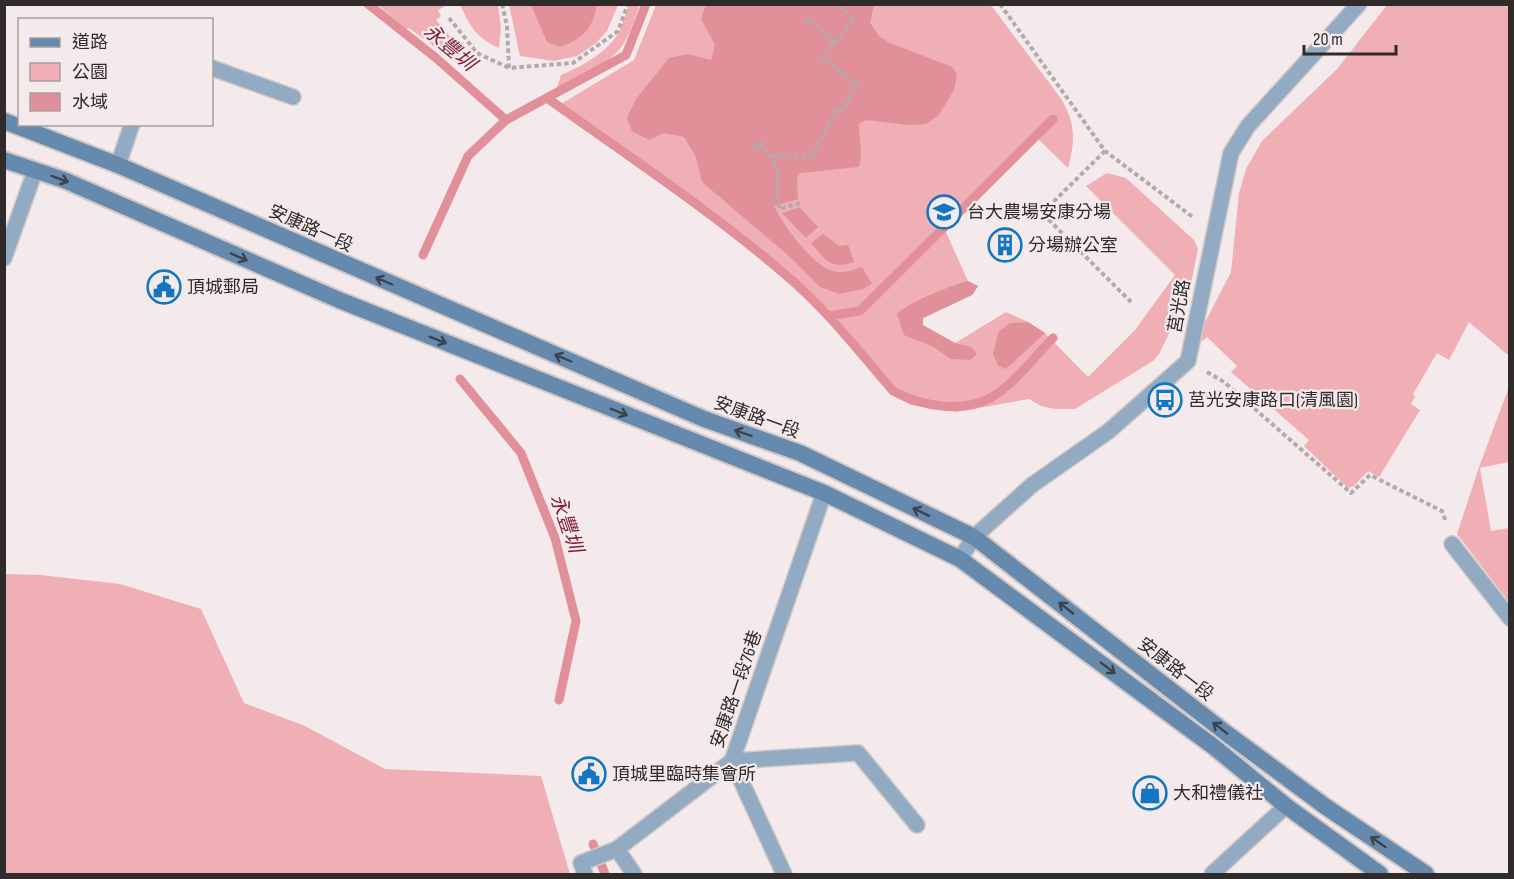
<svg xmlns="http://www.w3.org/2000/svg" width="1514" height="879" font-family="'Sofia Sans Condensed','Noto Sans TC',sans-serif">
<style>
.green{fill:#f0afb4}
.water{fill:#e18f98}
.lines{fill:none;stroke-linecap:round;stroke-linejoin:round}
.stream{stroke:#e18f98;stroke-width:9}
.service-casing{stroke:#d1c8c8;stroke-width:18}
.secondary-casing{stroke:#d1c8c8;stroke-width:20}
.path{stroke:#b3aaab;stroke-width:4;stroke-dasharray:4.5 3;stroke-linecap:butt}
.service{stroke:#92abc3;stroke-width:15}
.secondary{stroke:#668aae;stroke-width:16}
.oneway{stroke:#3d434c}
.labels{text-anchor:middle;stroke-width:4.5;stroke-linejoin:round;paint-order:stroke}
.poi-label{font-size:18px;fill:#2f2b2b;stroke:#f5eaeb;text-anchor:start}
.street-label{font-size:18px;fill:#2f2b2b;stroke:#f5eaeb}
.water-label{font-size:20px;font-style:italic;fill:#812235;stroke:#f5eaeb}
</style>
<rect width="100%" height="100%" fill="#f5eaeb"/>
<g class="green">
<path d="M 378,5 L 447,5 L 438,10 L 441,16 L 436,20 C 451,36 461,50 468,71 L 409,28 L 406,29 Z"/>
<path d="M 460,5 L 498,5 L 501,29 L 499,48 C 475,37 471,27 460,5 Z"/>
<path d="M 509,5 L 618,5 L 607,31 L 596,43 L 577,56 L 554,61 L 520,56 Z"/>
<path d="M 629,5 L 640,5 C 634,20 629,39 618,51 C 602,68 577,77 557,88 L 561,75 C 582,66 607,53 619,32 C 623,23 626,13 629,5 Z"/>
<path d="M 656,5 L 991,5 L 1062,100 C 1076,126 1075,140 1068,168 L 1037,138 L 945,230 L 968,281 L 978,286 L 972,295 L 923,318 L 923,326 L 955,343 L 1006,312 L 1028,322 L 1045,333 L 1088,377 L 1135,330 L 1175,275 L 1086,186 L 1107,173 L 1126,178 L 1194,240 L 1198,249 L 1189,293 L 1159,354 L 1153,361 L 1075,409 L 1055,409 L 1041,406 L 1029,399 L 956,412 L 910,405 L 891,393 L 832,325 L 837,320 L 812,293 L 720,219 L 561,104 L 634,60 Z"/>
<path d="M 1387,5 L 1509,5 L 1509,356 L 1469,322 L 1449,360 L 1437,353 L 1413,394 L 1415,397 L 1411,404 L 1420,410 L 1379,477 L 1368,471 L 1354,486 L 1348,488 L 1304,446 L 1309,440 L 1231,372 L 1237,366 L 1207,337 L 1201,342 L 1197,338 L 1231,272 L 1239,193 L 1246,169 L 1262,141 L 1337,69 Z"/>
<path d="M 1509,387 L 1509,462 L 1480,468 L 1491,531 L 1509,528 L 1509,602 L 1457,534 L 1479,467 Z"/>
<path d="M 5,574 L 41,575 L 120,584 L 201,609 L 244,703 L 305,726 L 385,769 L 541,776 L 570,874 L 5,874 Z"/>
</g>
<g class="water">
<path d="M 531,5 L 597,5 C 592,30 583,38 560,47 L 547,42 Z"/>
<path d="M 706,5 L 874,5 L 870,23 L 879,36 L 890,43 L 952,67 L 957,74 L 954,90 L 939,115 L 926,124 L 909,125 L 865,120 L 859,124 C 859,139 863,152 859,167 L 800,173 L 797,178 L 798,199 L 774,206 C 783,224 815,272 839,272 C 846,273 855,269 862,267 L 872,284 L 863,289 L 839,294 L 820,287 L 790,257 L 702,182 L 696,157 L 684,137 L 664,133 L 649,140 L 632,131 L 627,118 L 636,99 L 669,58 L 688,54 L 711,60 L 715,45 L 701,19 Z"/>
<path d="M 799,207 L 818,227 L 806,238 L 782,213 Z"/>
<path d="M 823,234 L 839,246 L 848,245 L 854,262 C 830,270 826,260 811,243 Z"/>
<path d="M 968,281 L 978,286 L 972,295 L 923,318 L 923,325 L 955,343 L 971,347 L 977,354 L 970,360 L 951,359 L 932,346 L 904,335 L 897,314 C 907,303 952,285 968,281 Z"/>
<path d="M 1028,322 L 1045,333 L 1006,369 L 998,366 L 993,353 L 999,331 L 1010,323 Z"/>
</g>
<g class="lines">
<g class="stream">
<path d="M 368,4 L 436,58 L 506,120"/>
<path d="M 547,98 C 628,156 713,212 788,277 C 827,310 859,352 893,391 C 921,406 963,414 992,397 C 1015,383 1034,357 1053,338"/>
<path d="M 423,255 L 468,156 L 506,120 L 626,55 L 646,4"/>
<path d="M 829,316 L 860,311 L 1053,119"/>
<path d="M 460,379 L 521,453 L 555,538 L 576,621 L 559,700"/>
<path d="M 593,844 L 605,874"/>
</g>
<defs>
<g id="service">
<path d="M 212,68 L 293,97"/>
<path d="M 118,165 L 132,124"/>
<path d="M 4,258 L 35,171"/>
<path d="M 1452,544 L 1510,618"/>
<path d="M 960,559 L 974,537 L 1032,485 L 1109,431 L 1188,361 L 1231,153 L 1248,126 L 1359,4"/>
<path d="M 585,874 L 581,863 L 617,849"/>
<path d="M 634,874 L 617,849 L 732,761 L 824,493"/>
<path d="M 784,874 L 732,761 L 858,753 L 917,825"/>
<path d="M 1212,874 L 1286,806"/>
</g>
<g id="secondary">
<path d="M 4,121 L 118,165 L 704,419 L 800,453 L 974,537 L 1226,733 L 1326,807 L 1426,874"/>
<path d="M 4,160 L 64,180 L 339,300 L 824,493 L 960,559 L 1214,747 L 1286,806 L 1380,874"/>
</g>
</defs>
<use href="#service" class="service-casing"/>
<use href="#secondary" class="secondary-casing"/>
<g class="path">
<path d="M 502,4 L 507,26 L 509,68 L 573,63 L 618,31 L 628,4"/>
<path d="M 1000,4 L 1105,151 L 1194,218"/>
<path d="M 449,18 L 477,53 L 509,68"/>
<path d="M 804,24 L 808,19 L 835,43"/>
<path d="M 751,143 L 756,149 L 760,144 L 772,156"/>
<path d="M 760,144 L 765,139"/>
<path d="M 1105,151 L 1042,213 L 1131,302"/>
<path d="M 800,203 L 780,209 L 776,195 L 778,174 L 772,156 L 812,157 L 837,108 L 842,110 L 857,84 L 822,58 L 854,20 L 841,8 L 845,4"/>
<path d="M 1207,372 L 1224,382 L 1351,493 L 1370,475 L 1442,511 L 1446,522"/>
</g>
<use href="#service" class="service"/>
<use href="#secondary" class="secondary"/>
</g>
<defs><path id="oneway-shaft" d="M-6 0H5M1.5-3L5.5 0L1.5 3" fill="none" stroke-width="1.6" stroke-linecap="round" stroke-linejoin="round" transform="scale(1.5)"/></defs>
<g class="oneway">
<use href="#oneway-shaft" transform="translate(60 179) rotate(20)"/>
<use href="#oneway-shaft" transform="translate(239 257) rotate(24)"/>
<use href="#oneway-shaft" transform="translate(384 281) rotate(-157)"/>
<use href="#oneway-shaft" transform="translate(438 340) rotate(22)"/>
<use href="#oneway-shaft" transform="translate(563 358) rotate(-157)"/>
<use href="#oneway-shaft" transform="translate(619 412) rotate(22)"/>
<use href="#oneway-shaft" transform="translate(743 433) rotate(-161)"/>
<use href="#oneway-shaft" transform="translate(921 512) rotate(-154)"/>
<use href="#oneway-shaft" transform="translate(1066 608) rotate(-142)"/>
<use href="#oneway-shaft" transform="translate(1108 668) rotate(37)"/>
<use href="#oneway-shaft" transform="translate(1220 728) rotate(-142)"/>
<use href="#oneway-shaft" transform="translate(1378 842) rotate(-146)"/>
</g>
<defs>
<symbol id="university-ring" viewBox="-11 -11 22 22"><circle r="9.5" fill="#f5eaeb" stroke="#1376c2" stroke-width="1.5"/><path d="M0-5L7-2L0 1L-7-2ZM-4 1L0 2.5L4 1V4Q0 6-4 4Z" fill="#1376c2"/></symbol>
<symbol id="building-ring" viewBox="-11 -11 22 22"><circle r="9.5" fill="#f5eaeb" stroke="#1376c2" stroke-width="1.5"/><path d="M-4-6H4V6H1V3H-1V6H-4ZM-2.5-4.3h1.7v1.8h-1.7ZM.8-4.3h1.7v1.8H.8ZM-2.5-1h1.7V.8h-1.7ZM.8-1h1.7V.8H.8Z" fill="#1376c2"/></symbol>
<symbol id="civic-ring" viewBox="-11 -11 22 22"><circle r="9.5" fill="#f5eaeb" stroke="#1376c2" stroke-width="1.5"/><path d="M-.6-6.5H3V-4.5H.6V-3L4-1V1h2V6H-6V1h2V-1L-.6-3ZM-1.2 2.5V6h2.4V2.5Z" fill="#1376c2"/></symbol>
<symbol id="bus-ring" viewBox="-11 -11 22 22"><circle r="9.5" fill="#f5eaeb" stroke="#1376c2" stroke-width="1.5"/><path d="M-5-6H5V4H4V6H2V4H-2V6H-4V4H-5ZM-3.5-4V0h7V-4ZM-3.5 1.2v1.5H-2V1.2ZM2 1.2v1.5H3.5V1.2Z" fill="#1376c2"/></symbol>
<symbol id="shop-ring" viewBox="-11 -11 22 22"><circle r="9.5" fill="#f5eaeb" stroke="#1376c2" stroke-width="1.5"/><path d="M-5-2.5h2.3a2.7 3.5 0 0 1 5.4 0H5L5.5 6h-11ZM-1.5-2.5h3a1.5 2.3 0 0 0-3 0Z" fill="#1376c2"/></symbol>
</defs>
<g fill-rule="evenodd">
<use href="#university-ring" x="925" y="193" width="38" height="38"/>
<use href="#building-ring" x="986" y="226" width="38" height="38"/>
<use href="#civic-ring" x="145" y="268" width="38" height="38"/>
<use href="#bus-ring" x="1146" y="381" width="38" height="38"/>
<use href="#civic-ring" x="570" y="755" width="38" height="38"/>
<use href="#shop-ring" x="1131" y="774" width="38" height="38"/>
</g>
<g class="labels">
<g class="poi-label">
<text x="967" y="218">台大農場安康分場</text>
<text x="1028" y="251">分場辦公室</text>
<text x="187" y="293">頂城郵局</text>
<text x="1188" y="406">莒光安康路口(清風園)</text>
<text x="612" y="780">頂城里臨時集會所</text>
<text x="1173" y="799">大和禮儀社</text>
</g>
<g class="street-label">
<text transform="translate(311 228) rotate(24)" y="6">安康路一段</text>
<text transform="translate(1179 306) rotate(-80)" y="6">莒光路</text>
<text transform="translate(757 417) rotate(20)" y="6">安康路一段</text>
<text transform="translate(1176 669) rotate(38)" y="6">安康路一段</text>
<text transform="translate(736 689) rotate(-71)" y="6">安康路一段76巷</text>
</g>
<g class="water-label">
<text transform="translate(450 47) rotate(40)" y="7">永豐圳</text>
<text transform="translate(567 523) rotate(71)" y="7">永豐圳</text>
</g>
</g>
<rect width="1514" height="879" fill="none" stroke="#2f2b2b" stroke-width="12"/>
<rect x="18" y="18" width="195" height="108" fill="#f5eaeb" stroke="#a69e9e" stroke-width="1.5"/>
<rect x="30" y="38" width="30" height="9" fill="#668aae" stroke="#a69e9e" stroke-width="1.5"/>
<text x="72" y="48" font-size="18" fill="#2f2b2b">道路</text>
<rect x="30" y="63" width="30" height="18" fill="#f0afb4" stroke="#a69e9e" stroke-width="1.5"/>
<text x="72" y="78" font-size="18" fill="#2f2b2b">公園</text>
<rect x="30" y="93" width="30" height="18" fill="#e18f98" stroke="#a69e9e" stroke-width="1.5"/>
<text x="72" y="108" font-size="18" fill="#2f2b2b">水域</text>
<path d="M1304 45v9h92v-9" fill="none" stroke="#2f2b2b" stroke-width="3"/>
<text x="1313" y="45" font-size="18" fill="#2f2b2b" stroke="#f5eaeb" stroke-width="4.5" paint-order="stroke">20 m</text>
</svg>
